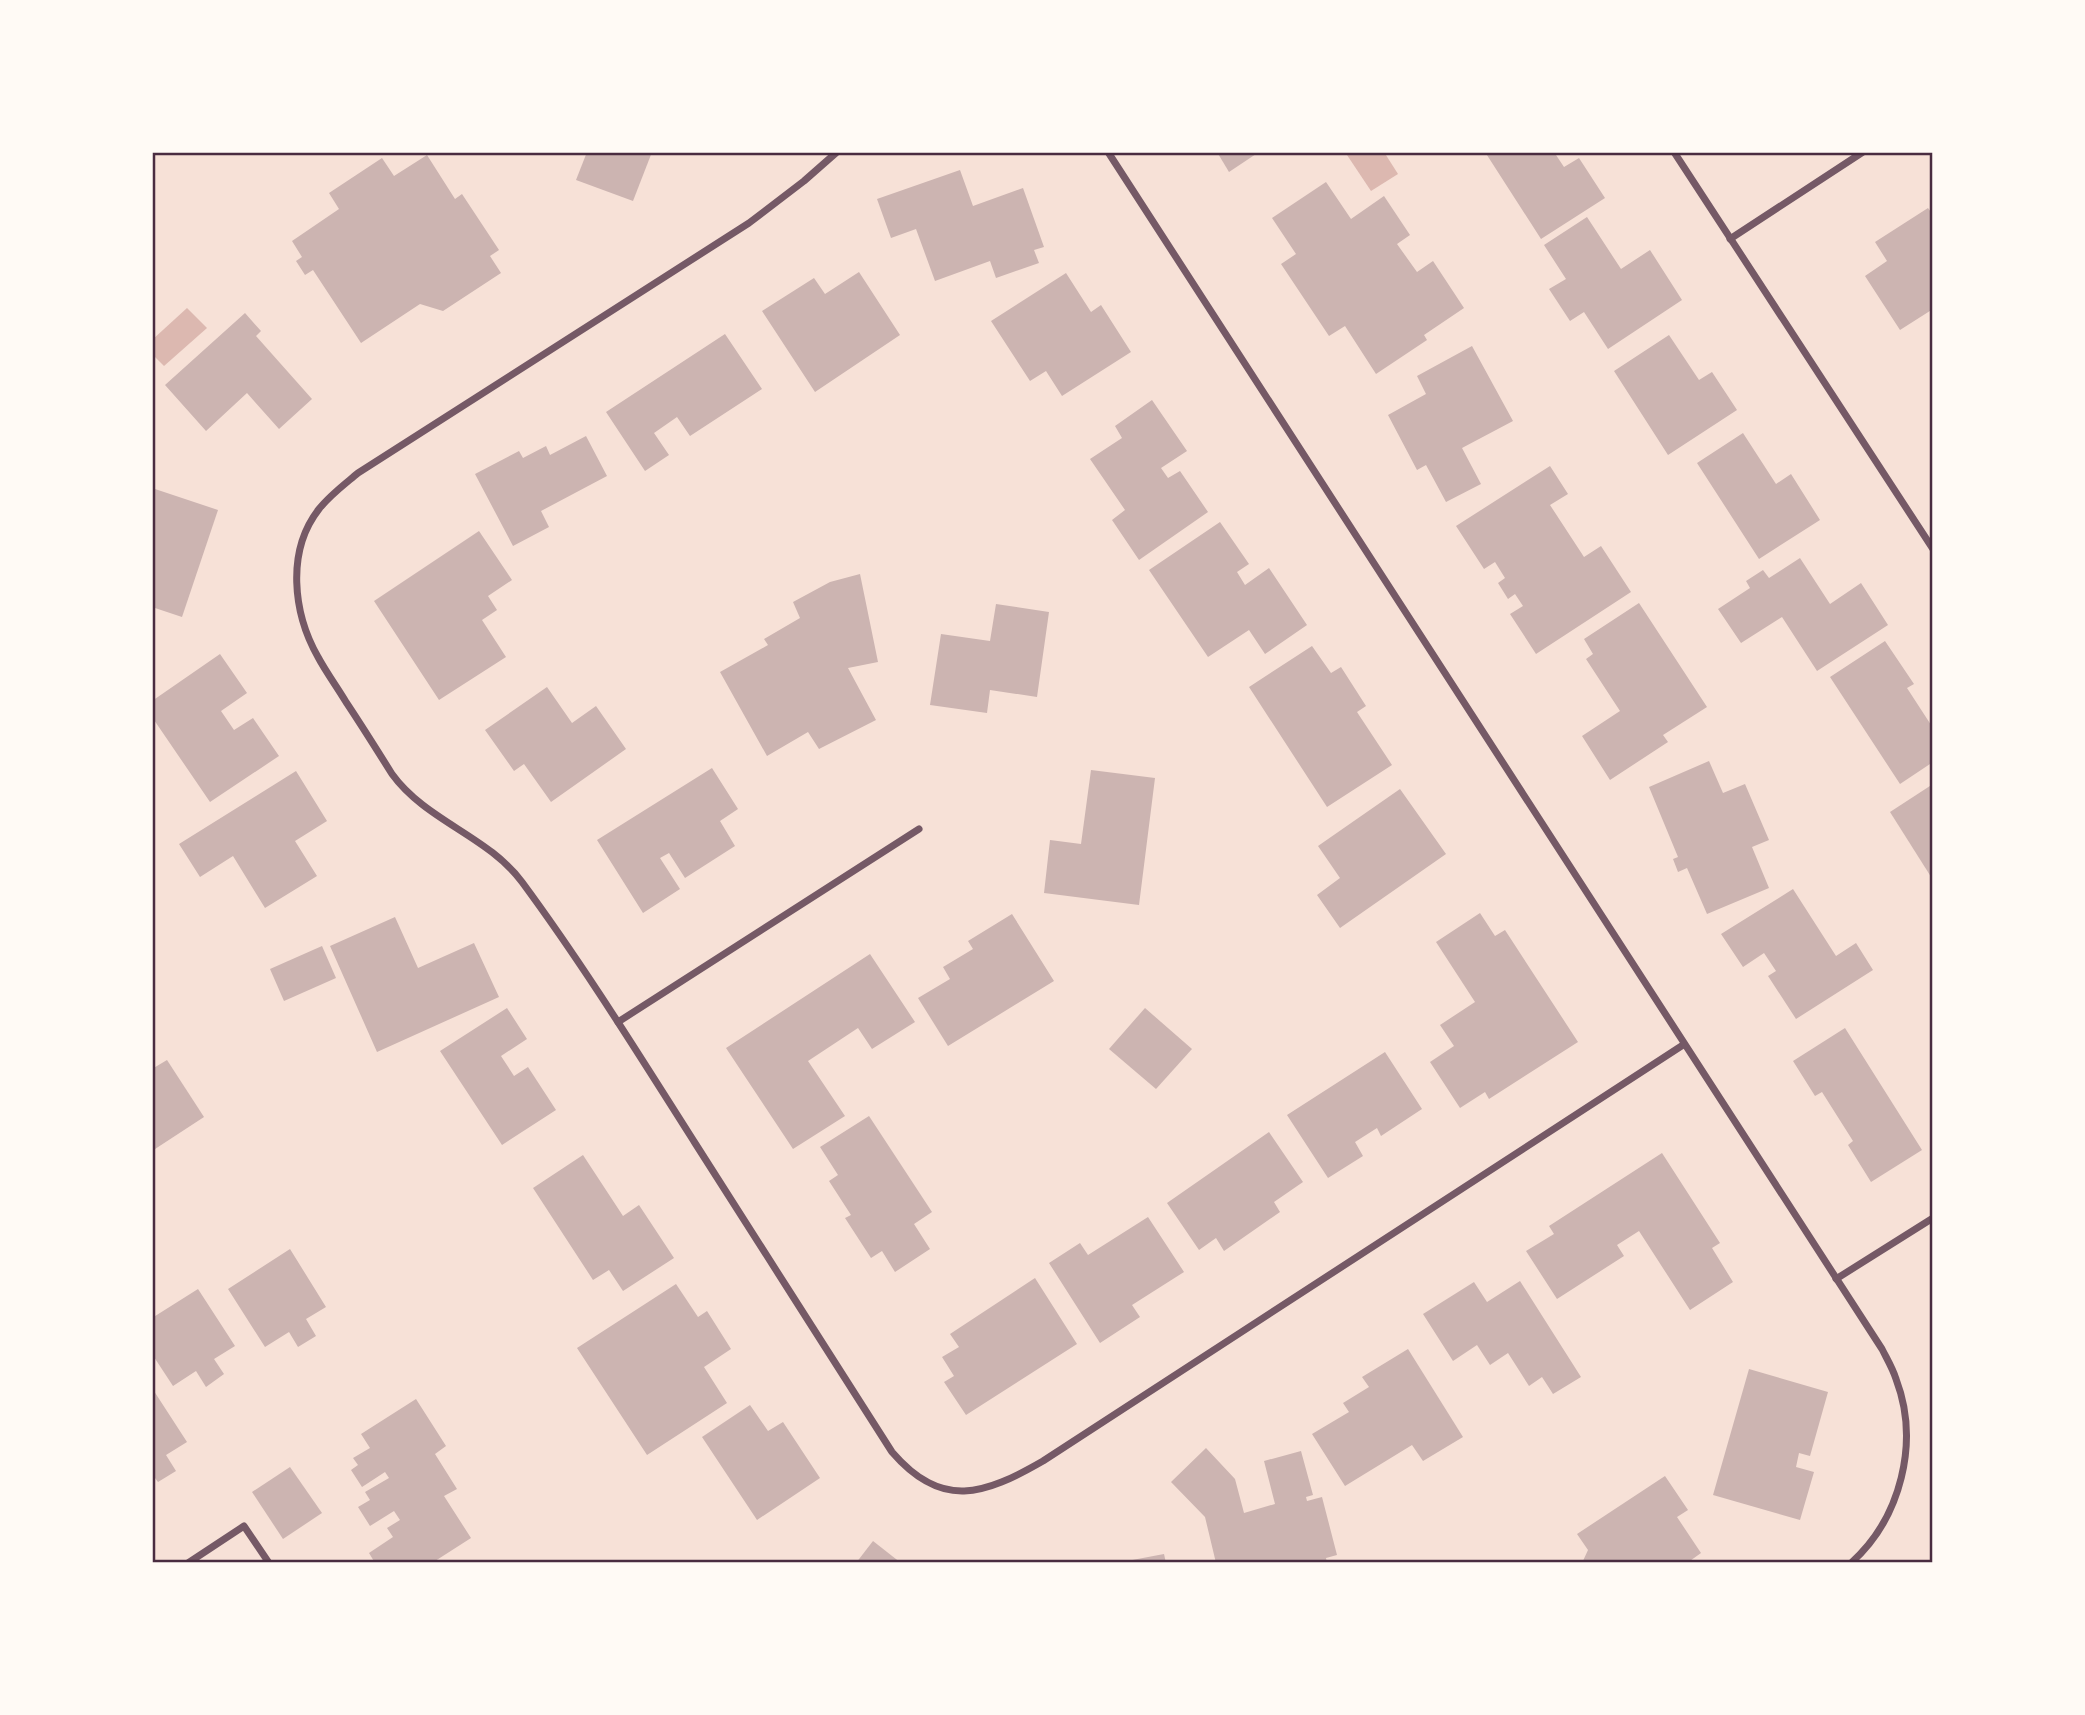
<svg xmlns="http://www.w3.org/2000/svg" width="2085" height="1715" font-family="Poppins,sans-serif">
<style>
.water{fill:#dcb8b0}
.building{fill:#ccb4b1}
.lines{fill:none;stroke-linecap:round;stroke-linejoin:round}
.minor{stroke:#755966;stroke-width:7}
.neatline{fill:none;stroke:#4a2c40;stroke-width:2.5}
</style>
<rect width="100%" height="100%" fill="#f7e1d7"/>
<g class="water">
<path d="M 1345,152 L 1384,152 L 1398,174 L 1371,191 Z"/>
<path d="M 187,308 L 207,328 L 164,366 L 152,354 L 152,340 Z"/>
</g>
<g class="building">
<path d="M 587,152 L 652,152 L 633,201 L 576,180 Z"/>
<path d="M 1217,152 L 1259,152 L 1229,172 Z"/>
<path d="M 1485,152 L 1554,152 L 1564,167 L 1579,158 L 1605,198 L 1541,239 Z"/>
<path d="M 427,155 L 455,199 L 462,194 L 499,250 L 490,256 L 501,273 L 443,311 L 420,304 L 361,343 L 313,270 L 305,275 L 296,261 L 302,257 L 292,241 L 339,209 L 329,193 L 382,158 L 394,176 Z"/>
<path d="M 960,170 L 973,206 L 1023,188 L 1044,247 L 1034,250 L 1039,263 L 996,278 L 990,261 L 935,281 L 916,229 L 891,238 L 877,199 Z"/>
<path d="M 1326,182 L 1351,219 L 1384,196 L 1410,235 L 1397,244 L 1417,272 L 1433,261 L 1464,308 L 1424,335 L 1427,340 L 1376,374 L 1345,326 L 1329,336 L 1281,264 L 1296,254 L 1272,218 Z"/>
<path d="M 1928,208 L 1933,215 L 1933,309 L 1900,330 L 1865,276 L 1887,261 L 1875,242 Z"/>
<path d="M 1587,217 L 1621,269 L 1650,250 L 1682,300 L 1608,349 L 1584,312 L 1570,321 L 1549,289 L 1566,279 L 1544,245 Z"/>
<path d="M 859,272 L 900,335 L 815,392 L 762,311 L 814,278 L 825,294 Z"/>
<path d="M 1066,273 L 1091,312 L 1101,305 L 1131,352 L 1062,396 L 1046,371 L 1030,381 L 991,321 Z"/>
<path d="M 245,313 L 261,331 L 256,336 L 312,399 L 279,429 L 247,393 L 206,431 L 165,385 Z"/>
<path d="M 725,334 L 762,389 L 690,436 L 677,417 L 654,433 L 669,455 L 645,471 L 606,412 Z"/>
<path d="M 1669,335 L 1699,380 L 1712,372 L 1737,410 L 1668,455 L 1614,371 Z"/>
<path d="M 1472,346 L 1513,421 L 1462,448 L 1481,484 L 1446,502 L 1426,465 L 1417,470 L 1388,415 L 1426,394 L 1417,376 Z"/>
<path d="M 1152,400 L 1187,451 L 1161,468 L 1168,478 L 1180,471 L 1208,512 L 1139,560 L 1112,520 L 1125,510 L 1090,459 L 1122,438 L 1115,426 Z"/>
<path d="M 1743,433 L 1776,484 L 1791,474 L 1820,520 L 1759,559 L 1697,463 Z"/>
<path d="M 586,436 L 607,476 L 541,511 L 549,527 L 513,546 L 475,474 L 519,451 L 523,458 L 546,446 L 550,455 Z"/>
<path d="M 1550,466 L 1568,494 L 1550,505 L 1584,557 L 1601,546 L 1631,592 L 1536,654 L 1510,614 L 1523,606 L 1515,594 L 1508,599 L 1498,583 L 1505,578 L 1495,562 L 1484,569 L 1456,526 Z"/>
<path d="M 152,488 L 218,510 L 182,617 L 152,607 Z"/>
<path d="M 1220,522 L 1249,564 L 1237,572 L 1245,585 L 1269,568 L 1307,625 L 1265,654 L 1249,630 L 1208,657 L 1149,570 Z"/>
<path d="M 479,531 L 512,580 L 488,596 L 497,610 L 482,620 L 506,657 L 439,700 L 374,601 Z"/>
<path d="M 1800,558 L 1830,604 L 1861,583 L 1888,625 L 1817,671 L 1782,617 L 1741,643 L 1718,609 L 1750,588 L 1746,581 L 1763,570 L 1769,578 Z"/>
<path d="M 860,574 L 878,662 L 848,668 L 876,720 L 819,749 L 808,732 L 767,756 L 720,672 L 768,645 L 764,639 L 800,618 L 793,602 L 830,582 Z"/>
<path d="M 1639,603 L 1707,707 L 1663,735 L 1668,742 L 1610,780 L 1582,736 L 1620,711 L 1586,659 L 1593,654 L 1584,639 Z"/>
<path d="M 996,604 L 1049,612 L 1037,697 L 990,690 L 987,713 L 930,705 L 941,634 L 990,641 Z"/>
<path d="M 1885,641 L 1914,684 L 1907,688 L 1933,728 L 1933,762 L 1900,784 L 1830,677 Z"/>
<path d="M 1312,646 L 1331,673 L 1341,667 L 1366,706 L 1357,712 L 1392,765 L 1327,807 L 1249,687 Z"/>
<path d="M 220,654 L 247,693 L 221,711 L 234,730 L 253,718 L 279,756 L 210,802 L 152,717 L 152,701 Z"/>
<path d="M 547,687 L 572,723 L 596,706 L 626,749 L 551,802 L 524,764 L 514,771 L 485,730 Z"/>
<path d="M 1709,761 L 1723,793 L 1745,784 L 1769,840 L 1752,847 L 1769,888 L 1707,914 L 1687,868 L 1678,872 L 1673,859 L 1678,857 L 1649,787 Z"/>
<path d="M 712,768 L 738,809 L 720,821 L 735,846 L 685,878 L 669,853 L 660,858 L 680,889 L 643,913 L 597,840 Z"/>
<path d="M 1091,770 L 1155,778 L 1139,905 L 1044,893 L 1050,840 L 1081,844 Z"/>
<path d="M 296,771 L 327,821 L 295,841 L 317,876 L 265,908 L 233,856 L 200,877 L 179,844 Z"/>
<path d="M 1933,784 L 1933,880 L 1890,812 Z"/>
<path d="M 1400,789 L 1446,854 L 1340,928 L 1317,895 L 1340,878 L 1318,846 Z"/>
<path d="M 1793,889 L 1836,956 L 1856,943 L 1873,970 L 1796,1019 L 1768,976 L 1776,971 L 1764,953 L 1743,967 L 1721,934 Z"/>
<path d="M 1480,913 L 1495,936 L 1505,930 L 1578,1042 L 1489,1099 L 1485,1092 L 1460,1108 L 1430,1062 L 1454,1046 L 1440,1025 L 1475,1002 L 1436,942 Z"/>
<path d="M 1012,914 L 1054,981 L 948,1046 L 918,998 L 950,979 L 943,967 L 973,949 L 968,941 Z"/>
<path d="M 395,917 L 418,968 L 474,943 L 499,997 L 377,1052 L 330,946 Z"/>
<path d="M 322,946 L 336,978 L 284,1001 L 270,969 Z"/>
<path d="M 870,954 L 915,1022 L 872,1049 L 858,1028 L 808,1061 L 845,1116 L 793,1149 L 726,1048 Z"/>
<path d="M 507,1008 L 527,1039 L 501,1056 L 514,1076 L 528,1067 L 556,1110 L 502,1145 L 440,1051 Z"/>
<path d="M 1145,1008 L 1192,1049 L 1156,1089 L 1109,1049 Z"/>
<path d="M 1845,1028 L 1922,1150 L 1871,1182 L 1848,1145 L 1853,1141 L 1822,1092 L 1815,1096 L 1793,1061 Z"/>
<path d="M 1385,1052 L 1422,1109 L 1381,1136 L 1377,1128 L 1355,1142 L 1363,1156 L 1328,1178 L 1287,1115 Z"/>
<path d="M 167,1060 L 204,1117 L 152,1151 L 152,1069 Z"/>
<path d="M 869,1116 L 932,1212 L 914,1224 L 930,1249 L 895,1272 L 882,1251 L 871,1258 L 845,1218 L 851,1215 L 829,1181 L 838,1175 L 820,1147 Z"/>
<path d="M 1269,1132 L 1303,1182 L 1274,1202 L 1280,1212 L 1224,1251 L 1216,1238 L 1199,1250 L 1167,1203 Z"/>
<path d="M 1662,1153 L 1720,1243 L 1712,1248 L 1733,1282 L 1690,1310 L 1639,1231 L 1617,1245 L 1624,1256 L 1557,1299 L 1526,1251 L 1554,1234 L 1549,1226 Z"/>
<path d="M 583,1155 L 623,1216 L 639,1205 L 674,1258 L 623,1291 L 609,1270 L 593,1280 L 533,1188 Z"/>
<path d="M 1148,1217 L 1184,1272 L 1132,1305 L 1140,1317 L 1100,1343 L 1049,1263 L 1080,1243 L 1088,1255 Z"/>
<path d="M 290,1249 L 326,1307 L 306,1319 L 316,1336 L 298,1347 L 289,1332 L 265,1347 L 228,1289 Z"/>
<path d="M 1035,1278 L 1077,1344 L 966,1415 L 944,1382 L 954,1376 L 942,1357 L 959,1347 L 950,1334 Z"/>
<path d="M 1520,1281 L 1581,1377 L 1553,1394 L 1542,1377 L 1529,1386 L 1508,1353 L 1490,1365 L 1477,1345 L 1453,1361 L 1423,1314 L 1474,1282 L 1487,1302 Z"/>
<path d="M 676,1284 L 698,1317 L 707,1311 L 731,1349 L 704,1367 L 727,1403 L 647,1455 L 577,1348 Z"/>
<path d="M 198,1289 L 235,1346 L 214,1359 L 224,1374 L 206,1387 L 196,1371 L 173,1386 L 152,1354 L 152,1318 Z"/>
<path d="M 1408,1349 L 1463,1437 L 1423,1461 L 1412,1445 L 1345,1486 L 1312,1434 L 1349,1412 L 1343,1403 L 1369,1387 L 1362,1377 Z"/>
<path d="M 1749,1369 L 1828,1392 L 1810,1456 L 1799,1453 L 1796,1467 L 1814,1472 L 1800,1520 L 1713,1495 Z"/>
<path d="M 152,1388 L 187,1442 L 166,1455 L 176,1471 L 158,1482 L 152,1474 Z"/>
<path d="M 416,1399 L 446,1446 L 435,1454 L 457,1489 L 444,1496 L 471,1538 L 432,1563 L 375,1563 L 369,1553 L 393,1537 L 387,1528 L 400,1520 L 394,1511 L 370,1526 L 358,1507 L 370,1500 L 365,1492 L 389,1478 L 385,1472 L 362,1487 L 351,1470 L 358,1465 L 353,1458 L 370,1448 L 361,1434 Z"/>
<path d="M 750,1405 L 768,1431 L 783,1422 L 820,1478 L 757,1520 L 702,1437 Z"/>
<path d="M 1206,1448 L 1235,1479 L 1244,1513 L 1275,1504 L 1264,1461 L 1301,1451 L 1313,1495 L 1306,1497 L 1307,1501 L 1322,1497 L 1337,1555 L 1326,1558 L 1327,1563 L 1216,1563 L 1205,1517 L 1171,1482 Z"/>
<path d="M 290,1467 L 322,1513 L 283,1539 L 252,1492 Z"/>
<path d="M 1665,1476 L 1688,1510 L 1677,1517 L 1701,1553 L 1687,1563 L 1582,1563 L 1588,1550 L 1577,1534 Z"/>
<path d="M 873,1541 L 901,1563 L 856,1563 Z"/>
<path d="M 1164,1554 L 1166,1563 L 1127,1563 L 1127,1561 Z"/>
</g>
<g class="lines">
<g class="minor">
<path d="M 837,152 L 804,181 L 749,223 L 358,473 C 345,484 330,495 319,509 C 286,551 293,613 318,657 C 326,672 337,687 346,702 C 362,726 377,750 392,774 C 426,821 488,836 522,882 C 584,966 639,1055 695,1143 C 761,1246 826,1349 892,1452 C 942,1510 984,1495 1043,1461 L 1683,1045"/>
<path d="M 1108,152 L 1882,1349 C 1887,1359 1893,1369 1896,1379 C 1920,1442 1901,1518 1851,1563"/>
<path d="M 1674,152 L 1933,549"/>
<path d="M 1730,239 L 1863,152"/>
<path d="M 618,1022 L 919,829"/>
<path d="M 1836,1279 L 1933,1218"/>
<path d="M 188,1563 L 244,1526 L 269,1563"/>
</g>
</g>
<rect width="2085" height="1715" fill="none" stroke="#fffaf5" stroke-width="308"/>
<rect x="154" y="154" width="1777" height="1407" class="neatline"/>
</svg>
